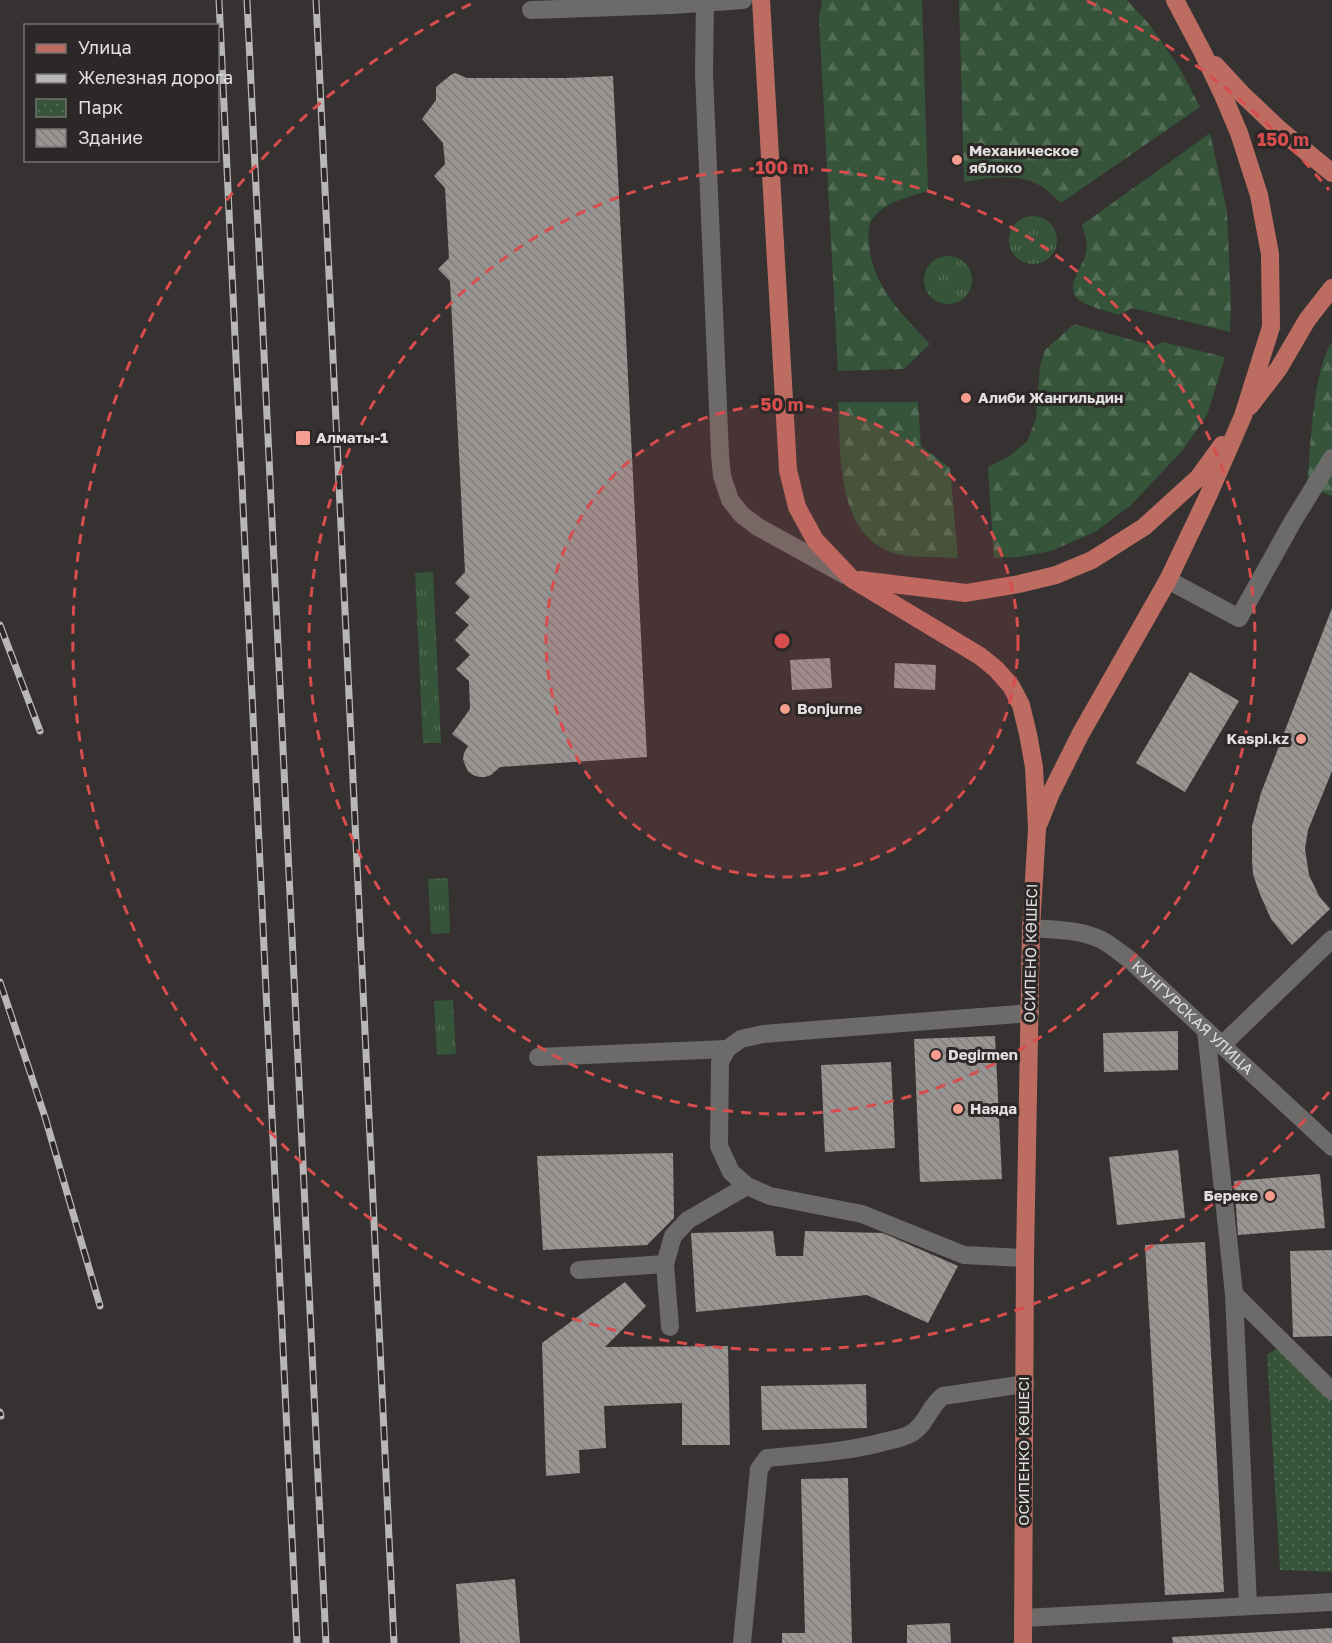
<svg xmlns="http://www.w3.org/2000/svg" width="1332" height="1643" font-family="'Golos Text',sans-serif">
<style>
.grass{fill:url(#grass-tufts)}
.forest{fill:url(#forest-firs)}
.park{fill:url(#park-dots)}
.building{fill:url(#building-back-hatch)}
.lines{fill:none;stroke-linecap:round;stroke-linejoin:round}
.minor{stroke:#6d6b69;stroke-width:18}
.major{stroke:#bd6c62;stroke-width:18}
.rail-casing{stroke:#b9b7b6;stroke-width:7}
.rail{stroke:#2b2827;stroke-width:4.5;stroke-dasharray:14;stroke-linecap:butt}
.ring{fill:none;stroke:#d84d4d;stroke-width:3;stroke-dasharray:10 8}
.poi-dot{fill:#f59d8f;stroke:#2b2827;stroke-width:2}
.labels{text-anchor:middle;stroke-width:6;stroke-linejoin:round;paint-order:stroke}
.poi-label{font-size:15px;font-weight:bold;fill:#e2e0df;stroke:#2b2827;text-anchor:start}
.street-label{font-size:15px;fill:#e2e0df;stroke:#2b2827}
.centre{fill:#d84d4d;stroke:#2b2827;stroke-width:3}
.ring-label{font-size:18px;text-anchor:middle;font-weight:bold;fill:#d84d4d;stroke:#2b2827;stroke-width:6;stroke-linejoin:round;paint-order:stroke}
</style>
<defs>
<pattern id="grass-tufts" width="24" height="20" patternUnits="userSpaceOnUse" patternTransform="scale(1.5)"><rect width="24" height="20" fill="#355439"/><path d="M3 7l-1-3M5 7V3M7 7l1-3M15 17l-1-3M17 17v-4M19 17l1-3" fill="none" stroke="#526c55"/></pattern>
<pattern id="forest-firs" width="22" height="20" patternUnits="userSpaceOnUse" patternTransform="scale(1.5)"><rect width="22" height="20" fill="#355439"/><path d="M5 1l3.5 6h-7zM16 11l3.5 6h-7z" fill="#526c55"/></pattern>
<pattern id="park-dots" width="8" height="8" patternUnits="userSpaceOnUse" patternTransform="scale(1.5)"><rect width="8" height="8" fill="#355439"/><path d="M2 2h.1M6 6h.1" fill="none" stroke="#526c55" stroke-width="1.8" stroke-linecap="round"/></pattern>
<pattern id="building-back-hatch" width="6" height="6" patternUnits="userSpaceOnUse" patternTransform="scale(1.5)"><rect width="6" height="6" fill="#989593"/><path d="M-1 5l2 2M0 0l6 6M5-1l2 2" fill="none" stroke="#7f7c7b"/></pattern>
</defs>
<rect width="100%" height="100%" fill="#353231"/>
<g class="grass">
<circle cx="1033" cy="240" r="24"/>
<circle cx="948" cy="280" r="24"/>
<path d="M 433,572 L 441,743 L 423,743 L 415,573 Z"/>
<path d="M 448,878 L 450,933 L 431,934 L 428,879 Z"/>
<path d="M 453,1000 L 456,1054 L 437,1055 L 434,1001 Z"/>
</g>
<g class="forest">
<path d="M 822,0 L 922,0 L 928,191 C 910,197 887,201 874,217 C 868,223 868,235 869,243 C 871,284 903,316 930,344 L 904,369 L 838,371 L 819,19 Z"/>
<path d="M 959,0 L 1127,0 L 1149,24 L 1179,67 L 1200,107 L 1061,203 C 1054,197 1047,189 1039,185 C 1016,172 989,178 964,182 Z"/>
<path d="M 1210,133 L 1227,211 L 1231,304 L 1230,332 L 1132,308 L 1119,315 C 1108,311 1088,307 1079,300 C 1063,287 1083,268 1086,253 C 1088,243 1085,234 1082,225 Z"/>
<path d="M 1074,324 L 1154,346 L 1163,342 L 1225,357 L 1207,415 L 1182,451 L 1130,506 L 1095,532 L 1051,551 L 1019,557 L 994,558 L 988,467 L 1010,456 L 1028,440 L 1036,418 L 1040,366 L 1045,350 Z"/>
<path d="M 1332,342 L 1332,496 L 1307,487 C 1311,450 1312,371 1332,342 Z"/>
<path d="M 838,402 L 918,402 L 921,446 L 950,468 L 958,558 C 940,557 910,558 893,553 C 835,534 841,451 838,402 Z"/>
</g>
<path class="park" d="M 1284,1343 L 1332,1391 L 1332,1572 L 1280,1570 L 1267,1355 Z"/>
<g class="building">
<path d="M 455,73 L 467,78 L 566,78 L 613,76 L 647,757 L 500,767 L 491,775 L 485,777 L 479,777 L 473,775 L 468,771 L 465,765 L 463,759 L 464,753 L 468,746 L 452,734 L 470,709 L 469,681 L 456,669 L 470,655 L 455,640 L 469,625 L 455,613 L 470,597 L 455,583 L 465,572 L 450,281 L 438,269 L 449,258 L 445,188 L 434,176 L 445,164 L 443,143 L 422,119 L 436,100 L 436,87 L 452,74 Z"/>
<path d="M 1332,608 L 1332,771 L 1308,830 L 1305,849 L 1309,875 L 1319,896 L 1330,909 L 1292,945 L 1271,919 L 1259,892 L 1253,874 L 1252,859 L 1252,826 L 1261,793 Z"/>
<path d="M 830,658 L 832,688 L 792,690 L 790,660 Z"/>
<path d="M 895,663 L 936,665 L 935,690 L 894,688 Z"/>
<path d="M 1190,672 L 1239,701 L 1185,792 L 1136,763 Z"/>
<path d="M 1178,1031 L 1178,1070 L 1104,1072 L 1103,1033 Z"/>
<path d="M 995,1036 L 1002,1179 L 920,1182 L 914,1039 Z"/>
<path d="M 891,1062 L 895,1148 L 825,1152 L 821,1065 Z"/>
<path d="M 1178,1150 L 1185,1218 L 1117,1225 L 1109,1157 Z"/>
<path d="M 673,1153 L 674,1218 L 647,1245 L 543,1250 L 537,1156 Z"/>
<path d="M 1320,1174 L 1325,1228 L 1238,1235 L 1234,1181 Z"/>
<path d="M 773,1231 L 776,1256 L 803,1256 L 805,1231 L 883,1233 L 958,1266 L 928,1323 L 867,1295 L 696,1312 L 691,1233 Z"/>
<path d="M 1205,1242 L 1224,1592 L 1165,1595 L 1145,1245 Z"/>
<path d="M 1332,1250 L 1332,1336 L 1293,1337 L 1290,1251 Z"/>
<path d="M 625,1282 L 646,1306 L 605,1347 L 728,1346 L 730,1445 L 682,1445 L 682,1403 L 604,1406 L 606,1448 L 579,1450 L 580,1473 L 546,1476 L 542,1343 Z"/>
<path d="M 866,1384 L 867,1428 L 762,1430 L 761,1386 Z"/>
<path d="M 848,1478 L 852,1643 L 782,1643 L 782,1633 L 805,1633 L 801,1479 Z"/>
<path d="M 515,1579 L 520,1643 L 460,1643 L 456,1584 Z"/>
<path d="M 950,1623 L 951,1643 L 907,1643 L 907,1625 Z"/>
<path d="M 1332,1628 L 1332,1643 L 1173,1643 L 1172,1637 Z"/>
</g>
<g class="lines">
<g class="minor">
<path d="M 705,0 L 704,74 L 720,455 L 722,476 L 730,500 L 742,515 L 758,527 L 845,575"/>
<path d="M 531,10 L 672,5 L 743,0"/>
<path d="M 1168,580 L 1239,618 L 1293,521 L 1332,458"/>
<path id="s1" d="M 1031,928 C 1056,930 1079,929 1102,940 C 1111,945 1120,953 1129,959 L 1332,1147"/>
<path d="M 1206,1030 L 1234,1294 L 1248,1606"/>
<path d="M 1222,1045 L 1332,939"/>
<path d="M 538,1057 L 727,1049"/>
<path d="M 1025,1258 L 964,1255 L 862,1214 L 770,1196 L 747,1186 L 731,1172 L 719,1146 L 720,1062 L 727,1049 L 741,1039 L 763,1034 L 1030,1013"/>
<path d="M 665,1264 L 670,1327"/>
<path d="M 579,1270 L 665,1264 L 673,1236 L 688,1220 L 747,1186"/>
<path d="M 1234,1294 L 1332,1391"/>
<path d="M 1023,1618 L 1332,1602"/>
<path d="M 742,1643 L 759,1469 L 767,1458 C 807,1454 849,1452 887,1441 C 895,1439 903,1438 910,1434 C 926,1426 929,1406 943,1396 L 1025,1384"/>
</g>
<g class="major">
<path d="M 761,0 L 788,470 L 797,507 L 815,540 L 852,579 L 980,656 L 996,669 L 1011,686 L 1021,705 L 1028,734 L 1034,767 L 1037,829 L 1031,928 L 1025,1258 L 1023,1643"/>
<path d="M 1215,65 L 1242,94 L 1280,130 L 1332,173"/>
<path d="M 1250,406 L 1279,368 L 1307,320 L 1332,288"/>
<path d="M 860,580 L 966,593 L 1019,584 L 1056,575 L 1092,560 L 1144,527 L 1198,478 L 1222,445"/>
<path d="M 1039,823 L 1051,793 L 1081,733 L 1168,580 L 1208,496 L 1243,416 L 1271,327 L 1270,254 L 1259,195 L 1239,133 L 1223,95 L 1202,51 L 1175,0"/>
</g>
<defs>
<g id="rail">
<path d="M 219,0 L 297,1643"/>
<path d="M 247,0 L 326,1643"/>
<path d="M 316,0 L 394,1643"/>
<path d="M 0,625 L 40,731"/>
<path d="M 0,982 L 45,1117 L 100,1306"/>
<path d="M 0,1412 L 1,1416"/>
</g>
</defs>
<use href="#rail" class="rail-casing"/>
<use href="#rail" class="rail"/>
</g>
<circle cx="782" cy="641" r="236" fill="#d84d4d" fill-opacity=".12"/>
<g class="ring">
<circle cx="782" cy="641" r="236"/>
<circle cx="782" cy="641" r="473"/>
<path d="M1329 1092A709 709 0 1 1 477 1M1087 1A709 709 0 0 1 1329 190"/>
</g>
<g class="poi-dot">
<circle cx="957" cy="160" r="6"/>
<circle cx="966" cy="398" r="6"/>
<rect x="295" y="430" width="16" height="16" rx="3"/>
<circle cx="785" cy="709" r="6"/>
<circle cx="1301" cy="739" r="6"/>
<circle cx="936" cy="1055" r="6"/>
<circle cx="958" cy="1109" r="6"/>
<circle cx="1270" cy="1196" r="6"/>
</g>
<g class="labels">
<g class="poi-label">
<text x="969" y="156">Механическое<tspan x="969" dy="17">яблоко</tspan></text>
<text x="978" y="403">Алиби Жангильдин</text>
<text x="316" y="443">Алматы-1</text>
<text x="797" y="714">Bonjurne</text>
<text x="1289" y="744" text-anchor="end">Kaspi.kz</text>
<text x="948" y="1060">Degirmen</text>
<text x="970" y="1114">Наяда</text>
<text x="1258" y="1201" text-anchor="end">Береке</text>
</g>
<g class="street-label">
<text transform="translate(1031 953) rotate(-89)" y="5">ОСИПЕНО КӨШЕСІ</text>
<text dy="5" stroke="none"><textPath href="#s1" startOffset="192">КУНГУРСКАЯ УЛИЦА</textPath></text>
<text transform="translate(1024 1451) rotate(-90)" y="5">ОСИПЕНКО КӨШЕСІ</text>
</g>
</g>
<circle cx="782" cy="641" r="9" class="centre"/>
<g class="ring-label">
<text x="1283" y="146">150 m</text>
<text x="782" y="174">100 m</text>
<text x="782" y="411">50 m</text>
</g>
<rect x="24" y="24" width="195" height="138" fill="#2b2827" stroke="#747271" stroke-width="1.5"/>
<rect x="36" y="44" width="30" height="9" fill="#bd6c62" stroke="#747271" stroke-width="1.5"/>
<text x="78" y="54" font-size="18" fill="#e2e0df">Улица</text>
<rect x="36" y="74" width="30" height="9" fill="#b9b7b6" stroke="#747271" stroke-width="1.5"/>
<text x="78" y="84" font-size="18" fill="#e2e0df">Железная дорога</text>
<rect x="36" y="99" width="30" height="18" fill="url(#park-dots)" stroke="#747271" stroke-width="1.5"/>
<text x="78" y="114" font-size="18" fill="#e2e0df">Парк</text>
<rect x="36" y="129" width="30" height="18" fill="url(#building-back-hatch)" stroke="#747271" stroke-width="1.5"/>
<text x="78" y="144" font-size="18" fill="#e2e0df">Здание</text>
</svg>
